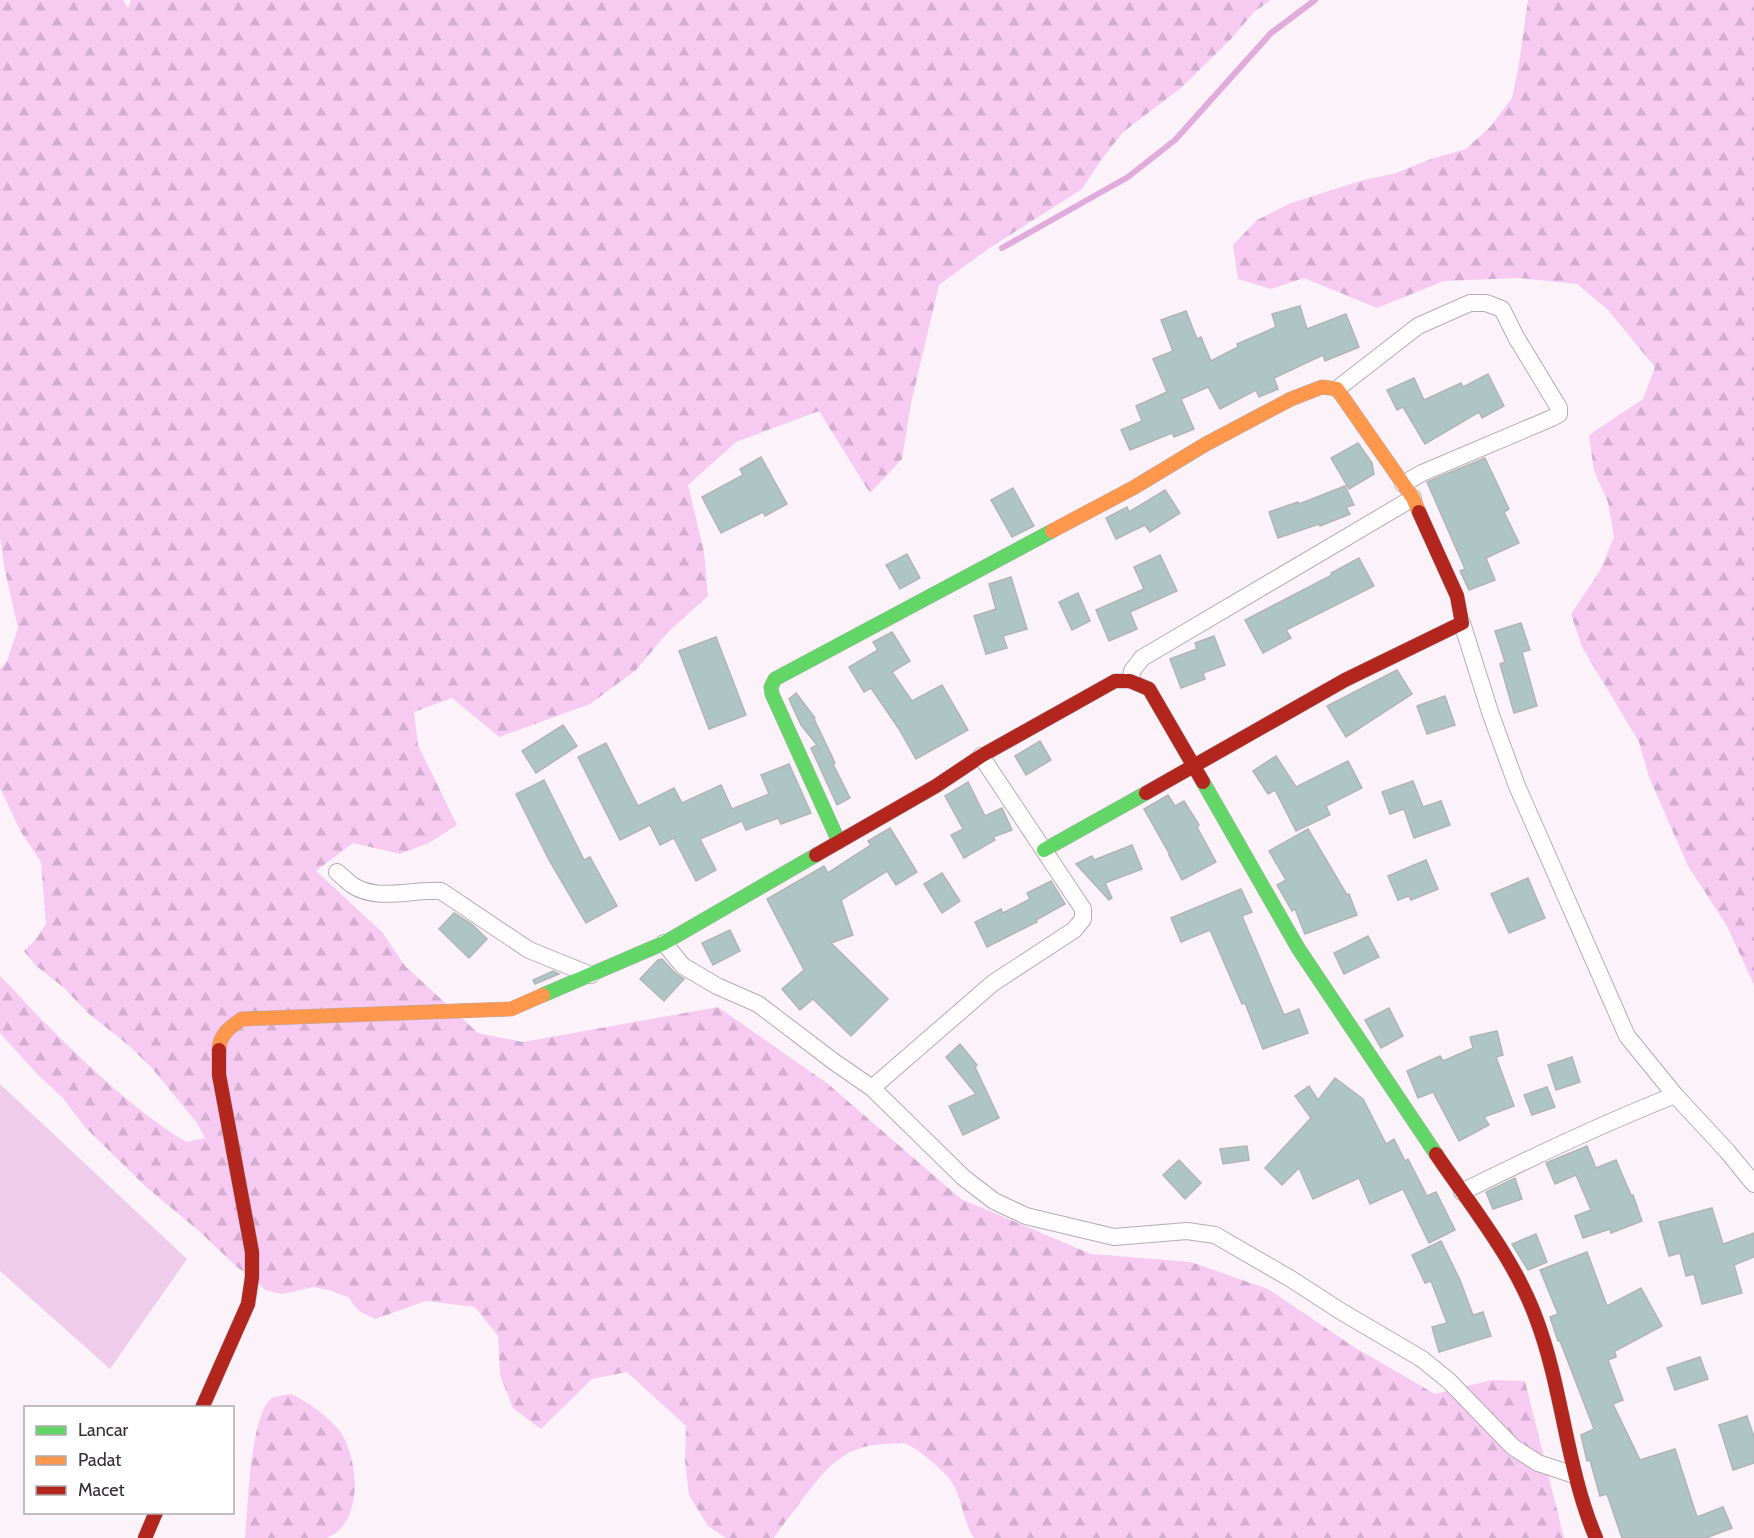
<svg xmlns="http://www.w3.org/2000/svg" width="1754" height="1538" font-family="Cabin,sans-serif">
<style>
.forest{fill:url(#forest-firs)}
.garden{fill:#f0ccec}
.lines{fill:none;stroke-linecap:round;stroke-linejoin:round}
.stream{stroke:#e1abdc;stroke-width:6}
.building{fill:#aec5c6;stroke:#b2b4b7;stroke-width:1.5}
.street-casing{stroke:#b6acb4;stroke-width:18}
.fast-casing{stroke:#b6acb4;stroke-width:15}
.slow-casing{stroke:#b6acb4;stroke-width:15}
.jam-casing{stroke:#b6acb4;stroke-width:15}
.street{stroke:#fffdfe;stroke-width:16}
.fast{stroke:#63d668;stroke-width:14}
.slow{stroke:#ff974d;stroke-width:14}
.jam{stroke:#b3261e;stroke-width:14}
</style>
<defs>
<pattern id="forest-firs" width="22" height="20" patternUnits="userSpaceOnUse" patternTransform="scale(1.5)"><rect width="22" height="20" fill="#f7caf2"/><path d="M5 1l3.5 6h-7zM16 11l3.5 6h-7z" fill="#d4aed0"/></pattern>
</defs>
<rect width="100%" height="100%" fill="#fcf2fa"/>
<g class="forest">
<path d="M 0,0 L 123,0 L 128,9 L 131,0 L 1271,0 L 1254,12 L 1232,38 L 1181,88 L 1123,132 L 1101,160 L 1082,189 L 988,249 L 939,285 L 911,403 L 902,459 L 870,493 L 819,411 L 736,442 L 688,485 L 704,552 L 708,596 L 668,632 L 636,670 L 590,704 L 499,737 L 452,698 L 414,712 L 418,745 L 457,825 L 429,843 L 400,854 L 353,843 L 316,871 L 382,932 L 405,966 L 478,1033 L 523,1042 L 718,1007 L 828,1084 L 961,1199 L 1091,1254 L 1191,1262 L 1268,1289 L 1354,1347 L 1435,1394 L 1492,1380 L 1525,1381 L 1564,1538 L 974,1538 C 961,1518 963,1494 947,1476 C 939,1467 914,1445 903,1443 C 897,1443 890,1444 884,1444 C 842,1446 825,1470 801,1501 C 792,1514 782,1525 774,1538 L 726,1538 L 708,1526 L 689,1495 L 685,1461 L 686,1426 L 627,1372 L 592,1379 L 541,1429 L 513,1408 L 500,1375 L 498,1336 L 475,1307 L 426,1301 L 375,1319 L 359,1311 L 348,1297 L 332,1291 L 313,1287 L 282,1294 L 265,1290 L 252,1277 L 238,1268 L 200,1232 L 145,1186 L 85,1127 L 63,1098 L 38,1075 L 0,1033 L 0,976 C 14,989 25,1003 38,1016 C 84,1062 131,1108 186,1142 L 205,1138 L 197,1123 L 151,1067 L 127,1044 L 88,1013 L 63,987 L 35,965 L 24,951 L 36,939 L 46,924 L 41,862 L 21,832 L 0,788 L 0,669 L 7,661 L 18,628 L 4,566 L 0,537 Z"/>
<path d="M 1528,0 L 1754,0 L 1754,985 L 1727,926 L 1688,866 L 1649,777 L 1639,742 L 1582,647 L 1571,614 L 1600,571 L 1614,537 L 1608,502 L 1594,471 L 1589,435 L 1643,399 L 1655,367 L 1608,310 L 1577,284 L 1518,278 L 1444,281 L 1377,308 L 1304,278 L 1271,289 L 1238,279 L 1233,245 L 1257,220 L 1291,203 L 1360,181 L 1396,173 L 1431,159 L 1466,149 L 1491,126 L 1512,98 L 1519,64 Z"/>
<path d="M 291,1394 C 309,1402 326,1415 339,1430 C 359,1456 365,1525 326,1538 L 245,1538 C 248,1510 250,1413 272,1398 C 277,1396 285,1395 291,1394 Z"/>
</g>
<path class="garden" d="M 0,1084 L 187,1259 L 110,1369 L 0,1271 Z"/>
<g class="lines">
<path class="stream" d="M 1002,248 L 1128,177 L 1175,140 L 1271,33 L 1315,0"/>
</g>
<g class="building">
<path d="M 1300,306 L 1307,329 L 1346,314 L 1359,347 L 1325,361 L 1323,355 L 1274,378 L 1278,389 L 1259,397 L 1256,390 L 1220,409 L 1208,387 L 1181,399 L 1194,429 L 1174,437 L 1172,433 L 1130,450 L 1121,430 L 1142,421 L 1136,406 L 1167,392 L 1153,359 L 1173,351 L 1161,320 L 1186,311 L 1197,339 L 1201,337 L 1211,361 L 1238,347 L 1237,344 L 1276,327 L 1272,314 Z"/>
<path d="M 1488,374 L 1504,406 L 1482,418 L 1479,412 L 1425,444 L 1403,407 L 1397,410 L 1387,390 L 1414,378 L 1424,400 L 1461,383 L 1463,387 Z"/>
<path d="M 1358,443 L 1372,463 L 1374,474 L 1349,489 L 1331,458 Z"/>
<path d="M 761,457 L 787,504 L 765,516 L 763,512 L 721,533 L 702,497 L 743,475 L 740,469 Z"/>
<path d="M 1485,458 L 1509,509 L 1504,512 L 1519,543 L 1486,558 L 1495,580 L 1469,590 L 1460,571 L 1465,569 L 1427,482 Z"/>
<path d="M 1345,486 L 1354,505 L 1346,507 L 1350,514 L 1320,526 L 1319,524 L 1278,538 L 1269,512 L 1298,502 L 1299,504 Z"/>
<path d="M 1013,488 L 1034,526 L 1012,537 L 991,500 Z"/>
<path d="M 1165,490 L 1180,513 L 1150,532 L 1145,525 L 1116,539 L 1106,518 L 1127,507 L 1129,512 Z"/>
<path d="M 907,554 L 920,578 L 900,589 L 886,565 Z"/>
<path d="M 1160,555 L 1177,591 L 1130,612 L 1137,629 L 1109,641 L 1096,610 L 1144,589 L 1134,567 Z"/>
<path d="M 1359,558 L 1374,586 L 1286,630 L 1291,638 L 1263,653 L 1245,620 L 1332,575 L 1331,573 Z"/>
<path d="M 1011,577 L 1027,629 L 1003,636 L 1007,648 L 986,654 L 974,616 L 996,609 L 989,584 Z"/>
<path d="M 1078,593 L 1090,621 L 1072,630 L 1059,602 Z"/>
<path d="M 1521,623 L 1530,650 L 1522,652 L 1537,706 L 1514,713 L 1500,664 L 1505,662 L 1495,631 Z"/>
<path d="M 892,632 L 910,661 L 892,672 L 912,701 L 942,685 L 968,730 L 916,759 L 899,729 L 871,688 L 864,692 L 849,667 L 878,650 L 873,642 Z"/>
<path d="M 1214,636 L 1225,665 L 1203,673 L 1205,679 L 1181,688 L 1170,659 L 1197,649 L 1195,643 Z"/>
<path d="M 716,637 L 746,715 L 709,729 L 679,651 Z"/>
<path d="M 1397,670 L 1412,694 L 1346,737 L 1327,706 Z"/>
<path d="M 796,693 L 815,718 L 814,719 L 835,763 L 833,764 L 850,798 L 837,805 L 811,748 L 817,745 L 801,725 L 789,699 Z"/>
<path d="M 1445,696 L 1455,725 L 1427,734 L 1417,706 Z"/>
<path d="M 563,725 L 577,746 L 536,773 L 522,751 Z"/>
<path d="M 1040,741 L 1051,760 L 1026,775 L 1015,756 Z"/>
<path d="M 606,743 L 638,806 L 674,788 L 682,803 L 721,785 L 732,809 L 769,794 L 761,775 L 789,764 L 811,813 L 781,824 L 778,818 L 746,830 L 742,821 L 700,839 L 716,870 L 696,881 L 674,838 L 660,845 L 650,825 L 620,840 L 578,757 Z"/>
<path d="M 1276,756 L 1296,787 L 1348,761 L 1362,788 L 1326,806 L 1330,815 L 1296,831 L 1275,790 L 1268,794 L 1253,771 Z"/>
<path d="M 544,780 L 584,860 L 590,857 L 617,906 L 586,923 L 549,860 L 516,794 Z"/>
<path d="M 1413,781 L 1423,807 L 1441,801 L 1450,825 L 1414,838 L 1404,809 L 1390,814 L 1382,792 Z"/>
<path d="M 968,782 L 985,816 L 1002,808 L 1012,830 L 993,837 L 995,840 L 964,858 L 951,835 L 963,829 L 945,796 Z"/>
<path d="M 1168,795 L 1175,806 L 1184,801 L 1199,825 L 1197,827 L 1216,862 L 1182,880 L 1169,855 L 1170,855 L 1144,809 Z"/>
<path d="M 890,828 L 917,872 L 896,885 L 887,871 L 841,900 L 853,935 L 831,943 L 888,999 L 851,1036 L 813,999 L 800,1010 L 782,989 L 804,970 L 767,899 L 824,866 L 828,873 L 871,845 L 868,841 Z"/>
<path d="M 1308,829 L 1347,895 L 1349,894 L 1357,915 L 1305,934 L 1295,909 L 1292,911 L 1277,885 L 1286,880 L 1269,851 Z"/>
<path d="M 1132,845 L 1142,869 L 1105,883 L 1112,898 L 1109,900 L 1076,864 L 1092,856 L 1094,860 Z"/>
<path d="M 1426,860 L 1438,889 L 1411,900 L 1409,896 L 1398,900 L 1388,876 Z"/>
<path d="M 942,873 L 960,901 L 942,913 L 924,884 Z"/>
<path d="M 1528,878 L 1545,918 L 1509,933 L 1491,894 Z"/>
<path d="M 1051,881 L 1065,904 L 1036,920 L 1037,922 L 987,947 L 975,922 L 1001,909 L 1003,913 L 1030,899 L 1027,893 Z"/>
<path d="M 1241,889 L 1252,912 L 1242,916 L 1284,1015 L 1299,1009 L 1308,1033 L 1263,1049 L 1245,1003 L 1242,1004 L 1210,930 L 1181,942 L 1171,918 Z"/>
<path d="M 454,913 L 473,925 L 487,939 L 469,958 L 439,929 Z"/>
<path d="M 730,930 L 740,951 L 713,965 L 702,943 Z"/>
<path d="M 1368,936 L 1379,957 L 1344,974 L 1334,953 Z"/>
<path d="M 662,959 L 675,973 L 684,979 L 664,1001 L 640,979 L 658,960 Z"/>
<path d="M 553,971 L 559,974 L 535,984 L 533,980 Z"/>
<path d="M 1389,1008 L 1403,1036 L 1381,1048 L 1365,1020 Z"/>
<path d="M 1497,1031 L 1503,1055 L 1496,1057 L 1514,1106 L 1484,1117 L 1489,1125 L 1459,1141 L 1433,1092 L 1418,1098 L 1407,1071 L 1440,1056 L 1443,1061 L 1473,1048 L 1470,1037 Z"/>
<path d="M 960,1044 L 977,1065 L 975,1067 L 999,1118 L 963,1135 L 949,1106 L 976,1094 L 946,1057 Z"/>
<path d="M 1572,1057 L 1580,1082 L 1556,1090 L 1548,1065 Z"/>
<path d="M 1335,1078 L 1363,1099 L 1386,1144 L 1394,1139 L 1405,1161 L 1408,1159 L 1427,1196 L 1436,1192 L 1455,1230 L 1429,1243 L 1403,1189 L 1370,1204 L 1359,1178 L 1313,1199 L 1299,1168 L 1282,1185 L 1265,1168 L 1311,1118 L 1295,1096 L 1309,1086 L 1318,1100 Z"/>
<path d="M 1547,1087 L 1555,1107 L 1532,1115 L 1524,1095 Z"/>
<path d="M 1247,1146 L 1249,1160 L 1223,1164 L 1220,1149 Z"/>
<path d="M 1587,1146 L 1596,1168 L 1616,1160 L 1631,1195 L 1633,1195 L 1642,1221 L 1611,1233 L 1610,1229 L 1583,1238 L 1575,1216 L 1591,1210 L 1576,1175 L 1555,1184 L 1546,1163 Z"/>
<path d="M 1179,1160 L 1201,1183 L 1185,1199 L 1163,1175 Z"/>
<path d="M 1515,1178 L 1522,1199 L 1493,1209 L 1486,1192 Z"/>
<path d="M 1712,1208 L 1723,1244 L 1754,1233 L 1754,1257 L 1734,1265 L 1742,1293 L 1702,1304 L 1694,1274 L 1686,1276 L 1680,1253 L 1669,1256 L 1659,1222 Z"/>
<path d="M 1536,1234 L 1547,1262 L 1528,1270 L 1512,1244 Z"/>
<path d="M 1441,1241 L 1460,1280 L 1473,1315 L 1483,1312 L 1491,1336 L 1439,1352 L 1432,1327 L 1447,1323 L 1431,1281 L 1425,1283 L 1412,1255 Z"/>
<path d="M 1587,1252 L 1607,1306 L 1641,1288 L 1662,1326 L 1615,1351 L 1616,1357 L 1608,1360 L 1623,1400 L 1613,1404 L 1640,1460 L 1675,1449 L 1697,1517 L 1723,1507 L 1732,1528 L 1706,1538 L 1622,1538 L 1607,1494 L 1600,1496 L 1590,1460 L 1587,1461 L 1581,1435 L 1594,1429 L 1560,1341 L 1558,1341 L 1550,1317 L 1558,1314 L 1540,1270 Z"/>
<path d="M 1700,1357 L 1708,1379 L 1675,1390 L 1667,1368 Z"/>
<path d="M 1747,1416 L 1754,1437 L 1754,1463 L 1733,1470 L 1719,1425 Z"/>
</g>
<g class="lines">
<defs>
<g id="street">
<path d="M 1337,389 L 1418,326 L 1470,303 L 1486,303 L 1502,309 L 1516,337 L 1559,408 L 1559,414 L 1552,418 L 1422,473 L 1403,484"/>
<path d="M 1462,623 L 1491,715 L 1517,786 L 1627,1036 L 1675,1095 L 1727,1151 L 1754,1184"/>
<path d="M 1131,680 L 1132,671 L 1142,658 L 1413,498"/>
<path d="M 337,872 C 342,876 347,881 352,885 C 377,902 413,889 441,891 L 529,950 L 591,975"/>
<path d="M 664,943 L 683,966 L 717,986 L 758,1004 L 833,1061 L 872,1088 L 964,1178 L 994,1201 L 1026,1216 L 1114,1237 L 1187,1231 L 1215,1235 L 1291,1279 L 1342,1312 L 1422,1359 L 1449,1381 L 1513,1447 L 1538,1463 L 1574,1475"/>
<path d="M 872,1088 L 993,983 L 1074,930 L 1083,919 L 1083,909 L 981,756"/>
<path d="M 1462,1192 C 1532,1157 1602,1124 1675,1095"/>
</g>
<g id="fast">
<path d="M 1203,782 L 1298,948 L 1436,1154"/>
<path d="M 839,842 L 772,694 L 771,687 L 775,679 L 1052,531"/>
<path d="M 1044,850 L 1146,793"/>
<path d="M 543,995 L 664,943 L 816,855"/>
</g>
<g id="slow">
<path d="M 1052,531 L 1133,488 L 1206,444 L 1291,399 L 1322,387 L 1337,389 L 1413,498 L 1419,512"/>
<path d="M 219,1050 C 219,1035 230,1027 242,1019 L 511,1009 L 543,995"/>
</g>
<g id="jam">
<path d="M 1146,793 L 1345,680 L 1462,623 L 1457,596 L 1419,512"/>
<path d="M 816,855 L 936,786 L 981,756 L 1115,681 L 1130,681 L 1149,689 L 1203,782"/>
<path d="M 1436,1154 C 1471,1206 1514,1258 1536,1318 C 1563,1389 1566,1468 1596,1538"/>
<path d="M 202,1408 L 248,1304 L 252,1277 L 252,1252 L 219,1075 L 219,1050"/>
<path d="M 145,1538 L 156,1512"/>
</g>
</defs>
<use href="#street" class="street-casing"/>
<use href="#fast" class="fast-casing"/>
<use href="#slow" class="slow-casing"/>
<use href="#jam" class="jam-casing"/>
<use href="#street" class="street"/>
<use href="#fast" class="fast"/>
<use href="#slow" class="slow"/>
<use href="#jam" class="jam"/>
</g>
<rect x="24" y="1406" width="210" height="108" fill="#ffffff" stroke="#afabae" stroke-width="1.5"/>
<rect x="36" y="1426" width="30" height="9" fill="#63d668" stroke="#afabae" stroke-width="1.5"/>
<text x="78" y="1436" font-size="18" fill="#362d35">Lancar</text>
<rect x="36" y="1456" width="30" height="9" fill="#ff974d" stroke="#afabae" stroke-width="1.5"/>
<text x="78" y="1466" font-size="18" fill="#362d35">Padat</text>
<rect x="36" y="1486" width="30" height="9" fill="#b3261e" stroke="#afabae" stroke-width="1.5"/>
<text x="78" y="1496" font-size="18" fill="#362d35">Macet</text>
</svg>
